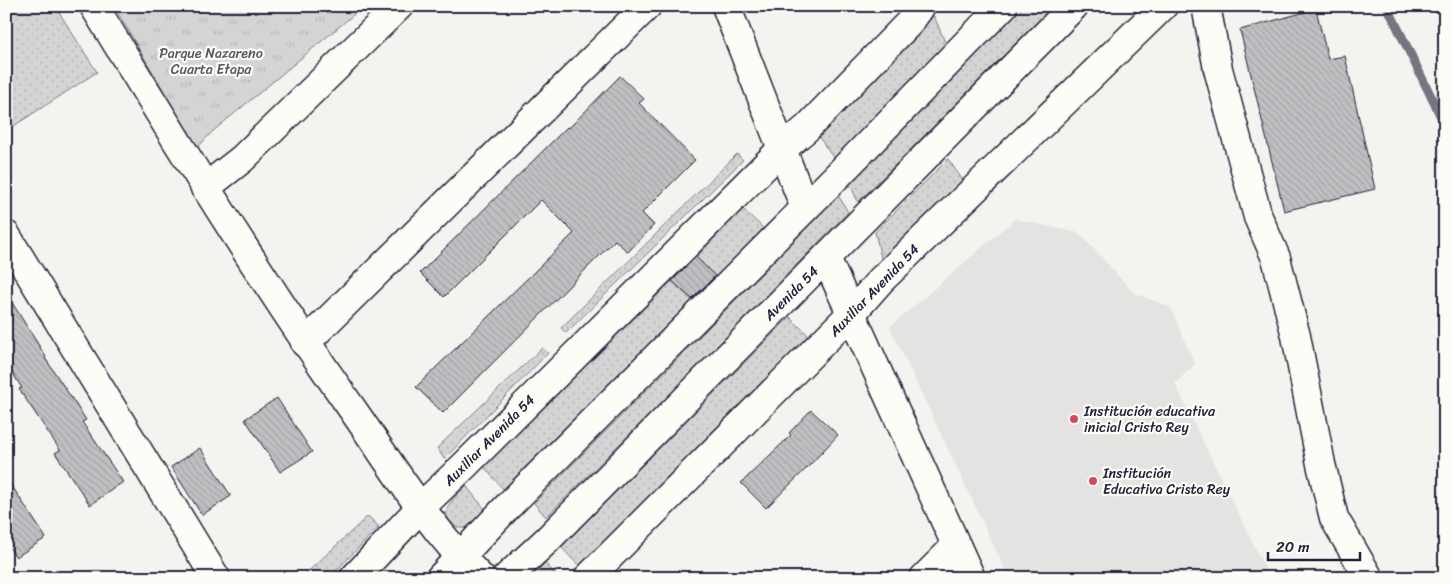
<svg xmlns="http://www.w3.org/2000/svg" width="1451" height="584" font-family="Sriracha,sans-serif">
<style>
.built{fill:#e4e3e2}
.grass{fill:url(#grass-dots);stroke:#7c7b88}
.park{fill:url(#park-tufts);stroke:#7c7b88}
.lines{fill:none;stroke-linecap:round;stroke-linejoin:round}
.stream{stroke:#757582;stroke-width:9}
.building{fill:url(#building-back-hatch);stroke:#22223b}
.street-casing{stroke:#22223b;stroke-width:31}
.secondary-casing{stroke:#22223b;stroke-width:31}
.street{stroke:#fdfcf7;stroke-width:28}
.secondary{stroke:#fdfcf7;stroke-width:28}
.poi-dot{fill:#d1495b;stroke:#fdfcf7;stroke-width:2}
.labels{text-anchor:middle;stroke-width:4.5;stroke-linejoin:round;paint-order:stroke}
.park-label{font-size:14px;fill:#585769;stroke:#fdfcf7}
.street-label{font-size:14px;fill:#22223b;stroke:#fdfcf7}
.poi-label{font-size:14px;fill:#22223b;stroke:#fdfcf7;text-anchor:start}
</style>
<defs>
<pattern id="grass-dots" width="8" height="8" patternUnits="userSpaceOnUse" patternTransform="scale(1.25)"><rect width="8" height="8" fill="#d5d4d5"/><path d="M2 2h.1M6 6h.1" fill="none" stroke="#b7b6b8" stroke-width="1.8" stroke-linecap="round"/></pattern>
<pattern id="park-tufts" width="24" height="20" patternUnits="userSpaceOnUse" patternTransform="scale(1.25)"><rect width="24" height="20" fill="#d5d4d5"/><path d="M3 7l-1-3M5 7V3M7 7l1-3M15 17l-1-3M17 17v-4M19 17l1-3" fill="none" stroke="#b7b6b8"/></pattern>
<pattern id="building-back-hatch" width="6" height="6" patternUnits="userSpaceOnUse" patternTransform="scale(1.25)"><rect width="6" height="6" fill="#c0bfc2"/><path d="M-1 5l2 2M0 0l6 6M5-1l2 2" fill="none" stroke="#a5a4a8"/></pattern>
</defs>
<rect width="100%" height="100%" fill="#f4f3ef"/>
<filter id="ink" filterUnits="userSpaceOnUse"><feTurbulence type="fractalNoise" baseFrequency=".02" numOctaves="2"/><feDisplacementMap in="SourceGraphic" scale="10" xChannelSelector="R" yChannelSelector="G"/><feConvolveMatrix kernelMatrix="1 2 1 2 8 2 1 2 1" color-interpolation-filters="sRGB"/></filter>
<g filter="url(#ink)">
<path class="built" d="M 1015,219 L 1079,233 L 1134,293 L 1170,307 L 1195,364 L 1175,384 L 1270,578 L 1009,578 L 890,327 Z"/>
<g class="grass">
<path d="M 6,6 L 55,6 L 97,72 L 6,131 Z"/>
<path d="M 1024,6 L 1053,6 L 858,202 L 850,184 Z"/>
<path d="M 934,16 L 947,47 L 834,159 L 817,134 Z"/>
<path d="M 737,154 L 743,160 L 566,333 L 561,328 Z"/>
<path d="M 948,159 L 964,182 L 882,262 L 875,232 Z"/>
<path d="M 838,195 L 848,212 L 678,386 L 546,517 L 534,503 L 663,374 Z"/>
<path d="M 743,209 L 764,229 L 716,277 L 696,257 Z"/>
<path d="M 672,281 L 693,301 L 504,490 L 484,467 Z"/>
<path d="M 790,317 L 809,336 L 580,567 L 561,547 Z"/>
<path d="M 542,348 L 548,353 L 444,459 L 437,448 Z"/>
<path d="M 466,486 L 485,509 C 479,515 473,526 464,528 C 459,529 454,526 450,522 C 439,509 457,495 466,486 Z"/>
<path d="M 368,516 L 379,527 L 329,578 L 301,578 Z"/>
<path d="M 545,563 L 559,578 L 530,578 Z"/>
</g>
<path class="park" d="M 114,6 L 364,6 L 212,132 L 197,148 Z"/>
<g class="lines">
<path class="stream" d="M 1387,6 L 1445,125"/>
</g>
<g class="building">
<path d="M 1316,9 L 1328,59 L 1345,56 L 1375,189 L 1284,211 L 1240,30 Z"/>
<path d="M 620,76 L 644,99 L 639,103 L 695,160 L 642,213 L 654,225 L 628,252 L 615,240 L 443,413 L 416,387 L 574,233 L 541,200 L 444,297 L 420,273 L 567,127 L 569,128 Z"/>
<path d="M 696,257 L 715,276 L 692,299 L 672,281 Z"/>
<path d="M 6,293 L 46,357 L 45,358 L 86,420 L 82,422 L 123,482 L 90,505 L 55,453 L 60,450 L 19,389 L 22,388 L 6,363 Z"/>
<path d="M 277,398 L 312,452 L 280,472 L 245,419 Z"/>
<path d="M 811,410 L 838,435 L 807,468 L 766,508 L 741,483 L 791,435 L 789,433 Z"/>
<path d="M 200,448 L 231,496 L 202,515 L 171,467 Z"/>
<path d="M 6,477 L 46,538 L 16,557 L 6,543 Z"/>
</g>
<g class="lines">
<defs>
<g id="street">
<path d="M 726,6 L 805,208"/>
<path d="M 1206,6 L 1218,69 L 1258,217 L 1276,258 L 1296,336 L 1321,464 L 1334,518 L 1369,578"/>
<path d="M 205,188 L 242,159 L 399,6"/>
<path d="M 6,235 L 216,578"/>
<path d="M 826,258 L 971,578"/>
<path d="M 305,343 L 647,6"/>
<path d="M 354,578 L 421,507 L 464,466 L 781,150 L 807,128 L 909,23 L 921,6"/>
<path d="M 588,578 L 851,314 L 880,281 L 1163,6"/>
<path d="M 924,578 L 956,546"/>
</g>
<g id="secondary">
<path d="M 94,6 C 178,144 262,281 355,413 C 394,469 431,530 481,578"/>
<path d="M 440,578 L 509,505 L 838,175 L 1003,6"/>
<path d="M 506,578 L 546,541 L 1074,6"/>
</g>
</defs>
<use href="#street" class="street-casing"/>
<use href="#secondary" class="secondary-casing"/>
<use href="#street" class="street"/>
<use href="#secondary" class="secondary"/>
</g>
</g>
<g class="poi-dot">
<circle cx="1074" cy="419" r="5"/>
<circle cx="1093" cy="481" r="5"/>
</g>
<g class="labels">
<g class="park-label">
<text x="211" y="58">Parque Nazareno<tspan x="211" dy="16">Cuarta Etapa</tspan></text>
</g>
<g class="street-label">
<text transform="translate(874 290) rotate(-46)" y="5">Auxiliar Avenida 54</text>
<text transform="translate(791 293) rotate(-45)" y="5">Avenida 54</text>
<text transform="translate(489 440) rotate(-45)" y="5">Auxiliar Avenida 54</text>
</g>
<g class="poi-label">
<text x="1084" y="416">Institución educativa<tspan x="1084" dy="16">inicial Cristo Rey</tspan></text>
<text x="1103" y="478">Institución<tspan x="1103" dy="16">Educativa Cristo Rey</tspan></text>
</g>
</g>
<rect width="1451" height="584" fill="none" stroke="#fdfcf7" stroke-width="25"/>
<rect x="12" y="12" width="1426" height="559" fill="none" stroke="#22223b" stroke-width="2" filter="url(#ink)"/>
<path d="M1268 552v8h92v-8" fill="none" stroke="#22223b" stroke-width="2.5"/>
<text x="1276" y="552" font-size="15" fill="#22223b" stroke="#fdfcf7" stroke-width="4" paint-order="stroke">20 m</text>
</svg>
